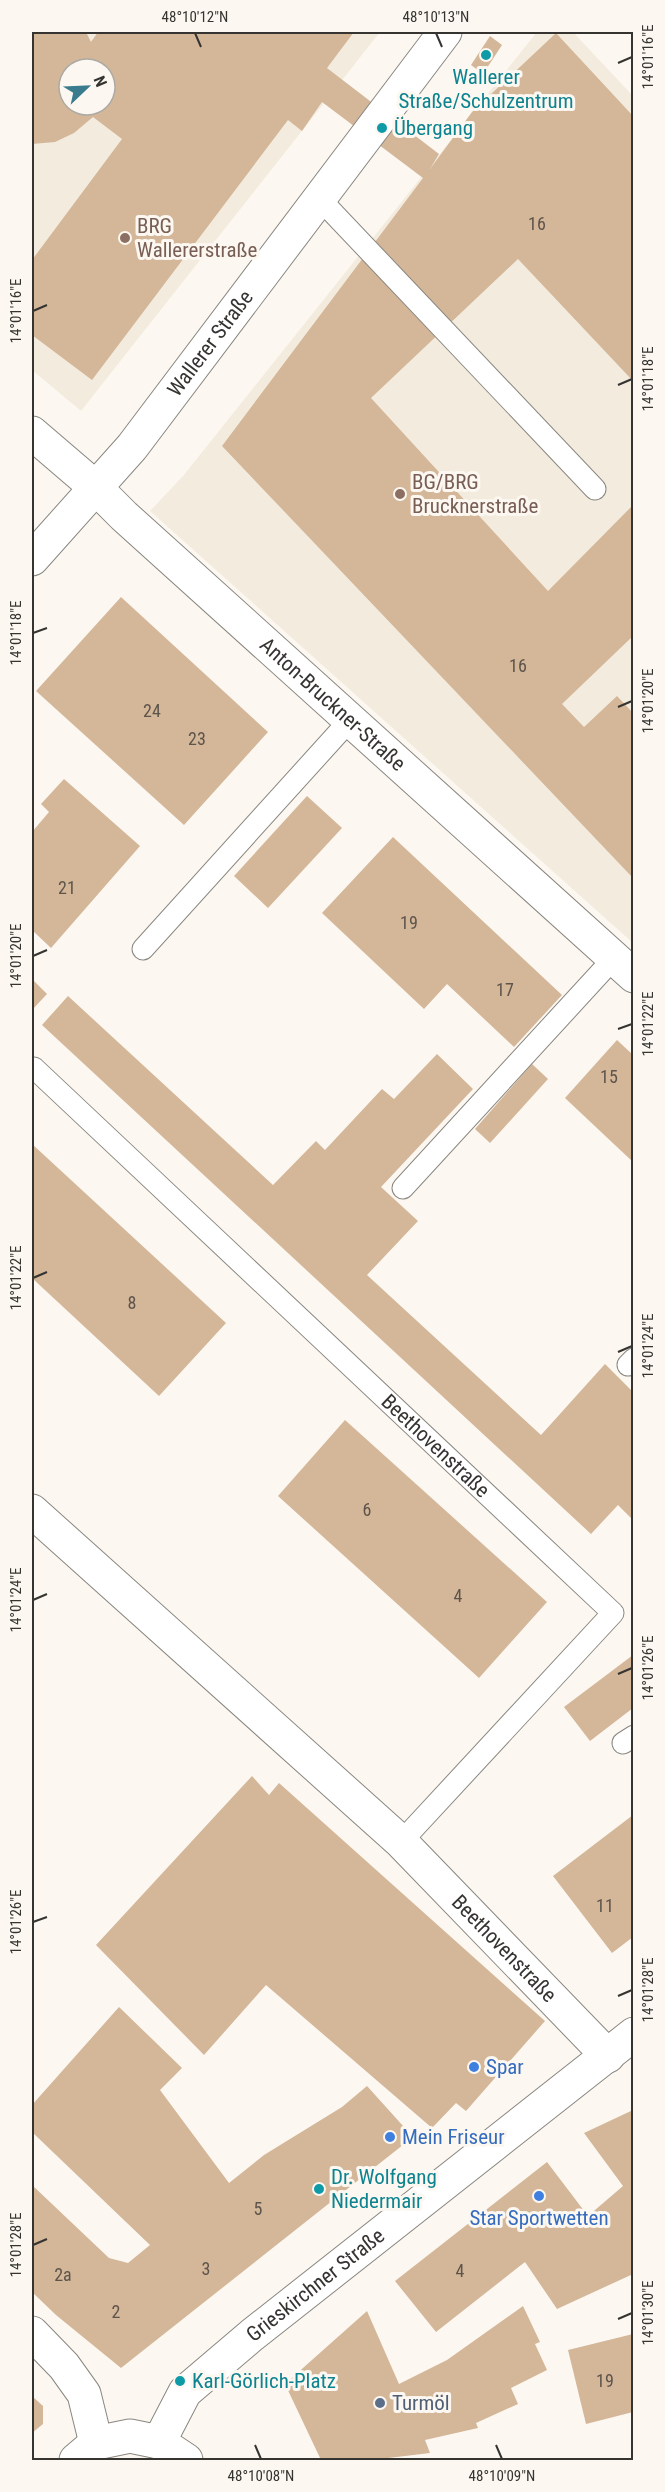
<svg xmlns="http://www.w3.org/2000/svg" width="665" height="2492" font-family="'Roboto Condensed',sans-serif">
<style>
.built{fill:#f3ecde;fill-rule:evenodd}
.building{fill:#d4b699;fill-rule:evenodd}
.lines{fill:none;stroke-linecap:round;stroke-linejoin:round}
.lane-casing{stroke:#8a8780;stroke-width:23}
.street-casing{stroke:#8a8780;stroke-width:35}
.secondary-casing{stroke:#8a8780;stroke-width:35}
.lane{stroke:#fff;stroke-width:21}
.street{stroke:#fff;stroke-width:33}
.secondary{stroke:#fff;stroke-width:33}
.ticks{fill:none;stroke:#353431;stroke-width:2}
.culture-dot{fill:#0f9aa8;stroke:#fcf8f1;stroke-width:2}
.education-dot{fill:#8d6e63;stroke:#fcf8f1;stroke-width:2}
.shop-dot{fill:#3f7fe0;stroke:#fcf8f1;stroke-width:2}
.service-dot{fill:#5c6f8a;stroke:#fcf8f1;stroke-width:2}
.labels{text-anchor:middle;stroke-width:6;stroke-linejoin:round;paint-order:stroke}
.number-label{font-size:18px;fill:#5d544b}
.culture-label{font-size:21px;fill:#0d838f;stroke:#fcf8f1;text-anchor:start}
.education-label{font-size:21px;fill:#785e54;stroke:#fcf8f1;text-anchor:start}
.street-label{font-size:21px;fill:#353431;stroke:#fcf8f1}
.shop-label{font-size:21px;fill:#366cbe;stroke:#fcf8f1;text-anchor:start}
.service-label{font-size:21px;fill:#4e5e75;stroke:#fcf8f1;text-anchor:start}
.neatline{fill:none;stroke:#353431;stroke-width:2}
.ticks-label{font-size:15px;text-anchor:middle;fill:#353431}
</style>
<rect width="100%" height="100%" fill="#fcf8f1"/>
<g class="built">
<path d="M 32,32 L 380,32 L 81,411 L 32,370 ZM 69,69 L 105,69 L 105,105 L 69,105 Z"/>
<path d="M 537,32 L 573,32 L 633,96 L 633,943 L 150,511 L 183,476 Z"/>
</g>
<g class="building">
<path d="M 32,32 L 86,32 L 91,42 L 98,32 L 354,32 L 327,68 L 439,154 L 430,169 L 472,112 L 556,33 L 633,116 L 633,381 L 518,259 L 371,398 L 548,591 L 633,505 L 633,636 L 562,704 L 584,727 L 617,696 L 633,713 L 633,878 L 222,446 L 423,178 L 322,102 L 302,131 L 288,120 L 92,380 L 32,335 L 32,260 L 122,139 L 93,117 L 74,133 L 55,142 L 32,144 ZM 69,69 L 105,69 L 105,105 L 69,105 Z"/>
<path d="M 490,36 L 502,45 L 483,74 L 471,65 Z"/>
<path d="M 121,597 L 268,732 L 184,825 L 36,691 Z"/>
<path d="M 64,779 L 140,846 L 51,948 L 32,930 L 32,832 L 49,812 L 41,804 Z"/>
<path d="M 307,796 L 342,828 L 268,908 L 234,876 Z"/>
<path d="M 393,837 L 562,995 L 514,1047 L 447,984 L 424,1009 L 322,913 Z"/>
<path d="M 32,979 L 47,994 L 32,1010 Z"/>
<path d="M 68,996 L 273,1185 L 316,1141 L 325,1150 L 382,1089 L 394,1099 L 437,1054 L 473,1089 L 381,1187 L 418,1221 L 367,1275 L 541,1435 L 605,1364 L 633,1392 L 633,1520 L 618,1505 L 591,1534 L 42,1025 Z"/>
<path d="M 617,1040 L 633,1055 L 633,1162 L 565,1098 Z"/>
<path d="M 532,1064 L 548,1079 L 490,1143 L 475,1129 Z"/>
<path d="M 32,1144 L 226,1323 L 159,1396 L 32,1278 Z"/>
<path d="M 345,1420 L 547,1602 L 479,1678 L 278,1496 Z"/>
<path d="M 633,1655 L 633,1708 L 590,1741 L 564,1707 Z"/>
<path d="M 252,1776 L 269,1795 L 279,1783 L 545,2021 L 466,2111 L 456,2103 L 432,2128 L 266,1985 L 204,2055 L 96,1945 Z"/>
<path d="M 633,1815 L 633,1937 L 612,1953 L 553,1876 Z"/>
<path d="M 119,2007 L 182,2068 L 160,2090 L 229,2183 L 264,2155 L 342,2107 L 367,2086 L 413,2137 L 121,2368 L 56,2315 L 32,2292 L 32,2185 L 109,2258 L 128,2263 L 150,2245 L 32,2132 L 32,2105 Z"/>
<path d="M 633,2110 L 633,2274 L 557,2309 L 525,2262 L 436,2332 L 395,2281 L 547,2162 L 588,2216 L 623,2186 L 584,2133 Z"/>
<path d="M 523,2306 L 540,2342 L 535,2344 L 547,2370 L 511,2388 L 518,2404 L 476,2423 L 478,2428 L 425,2440 L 430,2453 L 372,2460 L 321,2460 L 285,2384 L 367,2311 L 399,2384 L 447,2360 Z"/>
<path d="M 633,2334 L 633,2412 L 586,2424 L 568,2350 Z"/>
<path d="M 32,2396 L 43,2406 L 43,2424 L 32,2433 Z"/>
</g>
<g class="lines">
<defs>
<g id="lane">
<path d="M 318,197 L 595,489"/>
<path d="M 143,949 L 350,720"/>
<path id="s1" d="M 32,1071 L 34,1068 L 613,1613 L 401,1842"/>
<path d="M 403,1188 L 614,958"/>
<path d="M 628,1365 L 634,1359"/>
<path d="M 623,1743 L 634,1736"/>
</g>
<g id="street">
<path id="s2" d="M 32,433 L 95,487 L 124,516 L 634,976"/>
<path id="s3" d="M 32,1511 L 401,1842 L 608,2056"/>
<path d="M 32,2333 L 64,2366 L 84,2394 L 96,2443"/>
</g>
<g id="secondary">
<path id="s4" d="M 32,559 L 132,447 L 445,32"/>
<path id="s5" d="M 159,2442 L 185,2392 L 252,2335 L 634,2034"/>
<path d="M 76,2460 L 96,2443 L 130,2436 L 159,2442 L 186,2460"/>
</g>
</defs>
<use href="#lane" class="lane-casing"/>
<use href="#street" class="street-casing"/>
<use href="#secondary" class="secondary-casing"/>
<use href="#lane" class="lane"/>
<use href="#street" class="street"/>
<use href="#secondary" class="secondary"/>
</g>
<path class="ticks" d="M 195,33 L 201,47M 436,33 L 442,47M 618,63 L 632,57M 33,311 L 47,305M 618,385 L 632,379M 33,633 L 47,628M 618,707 L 632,701M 33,956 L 47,950M 618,1029 L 632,1024M 33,1278 L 47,1272M 618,1352 L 632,1346M 33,1600 L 47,1594M 618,1674 L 632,1668M 33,1922 L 47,1917M 618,1996 L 632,1990M 33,2245 L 47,2239M 618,2319 L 632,2313M 255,2445 L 261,2459M 496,2445 L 502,2459"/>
<g class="culture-dot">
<circle cx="486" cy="55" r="6"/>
<circle cx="382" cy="128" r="6"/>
<circle cx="319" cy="2189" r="6"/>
<circle cx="180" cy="2381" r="6"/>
</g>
<g class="education-dot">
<circle cx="125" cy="238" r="6"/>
<circle cx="400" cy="494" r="6"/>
</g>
<g class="shop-dot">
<circle cx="474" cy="2067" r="6"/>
<circle cx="390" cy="2137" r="6"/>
<circle cx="539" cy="2196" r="6"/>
</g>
<circle class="service-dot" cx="380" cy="2403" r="6"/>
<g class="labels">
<g class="number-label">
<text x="537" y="230">16</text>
<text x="518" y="672">16</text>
<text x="152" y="717">24</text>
<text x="197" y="745">23</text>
<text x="67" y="894">21</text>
<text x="409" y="929">19</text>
<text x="505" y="996">17</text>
<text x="609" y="1083">15</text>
<text x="132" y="1309">8</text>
<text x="367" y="1516">6</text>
<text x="458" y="1602">4</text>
<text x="605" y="1912">11</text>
<text x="258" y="2215">5</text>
<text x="206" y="2275">3</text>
<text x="460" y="2277">4</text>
<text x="63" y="2281">2a</text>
<text x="116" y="2318">2</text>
<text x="605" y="2387">19</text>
</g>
<g class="culture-label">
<text x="486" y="84" text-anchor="middle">Wallerer<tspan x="486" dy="24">Straße/Schulzentrum</tspan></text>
<text x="394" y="135">Übergang</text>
<text x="331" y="2184">Dr. Wolfgang<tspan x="331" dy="24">Niedermair</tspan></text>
<text x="192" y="2388">Karl-Görlich-Platz</text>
</g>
<g class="education-label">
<text x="137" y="233">BRG<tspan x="137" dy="24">Wallererstraße</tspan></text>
<text x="412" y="489">BG/BRG<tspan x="412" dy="24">Brucknerstraße</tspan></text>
</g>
<g class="street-label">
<text dy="7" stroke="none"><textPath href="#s4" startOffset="280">Wallerer Straße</textPath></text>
<text dy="7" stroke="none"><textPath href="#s2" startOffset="405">Anton-Bruckner-Straße</textPath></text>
<text dy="7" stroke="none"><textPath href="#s1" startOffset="555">Beethovenstraße</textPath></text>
<text dy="7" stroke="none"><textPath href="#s3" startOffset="644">Beethovenstraße</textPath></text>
<text dy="7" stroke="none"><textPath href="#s5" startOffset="225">Grieskirchner Straße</textPath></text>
</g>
<g class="shop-label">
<text x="486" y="2074">Spar</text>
<text x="402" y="2144">Mein Friseur</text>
<text x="539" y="2225" text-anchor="middle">Star Sportwetten</text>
</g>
<g class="service-label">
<text x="392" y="2410">Turmöl</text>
</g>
</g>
<rect width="665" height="2492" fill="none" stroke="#fcf8f1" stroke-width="66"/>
<g transform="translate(87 87) rotate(67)"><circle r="28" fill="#fcf8f1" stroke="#acaaa4" stroke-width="1.5"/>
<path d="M0-4.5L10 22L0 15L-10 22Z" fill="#3a7b8e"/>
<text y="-9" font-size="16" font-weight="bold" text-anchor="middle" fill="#353431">N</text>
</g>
<rect x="33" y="33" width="599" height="2426" class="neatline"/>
<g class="ticks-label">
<text x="195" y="22">48°10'12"N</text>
<text x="436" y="22">48°10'13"N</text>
<text transform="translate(648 57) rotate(-90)" y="5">14°01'16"E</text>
<text transform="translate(16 311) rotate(-90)" y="5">14°01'16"E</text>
<text transform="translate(648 379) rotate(-90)" y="5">14°01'18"E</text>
<text transform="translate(16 633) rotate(-90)" y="5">14°01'18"E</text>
<text transform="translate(648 701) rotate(-90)" y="5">14°01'20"E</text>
<text transform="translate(16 956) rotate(-90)" y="5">14°01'20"E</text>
<text transform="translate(648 1024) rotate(-90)" y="5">14°01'22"E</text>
<text transform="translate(16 1278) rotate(-90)" y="5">14°01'22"E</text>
<text transform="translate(648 1346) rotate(-90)" y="5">14°01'24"E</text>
<text transform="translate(16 1600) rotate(-90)" y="5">14°01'24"E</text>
<text transform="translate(648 1668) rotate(-90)" y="5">14°01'26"E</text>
<text transform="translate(16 1922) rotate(-90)" y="5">14°01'26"E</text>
<text transform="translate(648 1990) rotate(-90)" y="5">14°01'28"E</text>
<text transform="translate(16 2245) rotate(-90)" y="5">14°01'28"E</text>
<text transform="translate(648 2313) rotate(-90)" y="5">14°01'30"E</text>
<text x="261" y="2481">48°10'08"N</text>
<text x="502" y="2481">48°10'09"N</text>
</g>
</svg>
